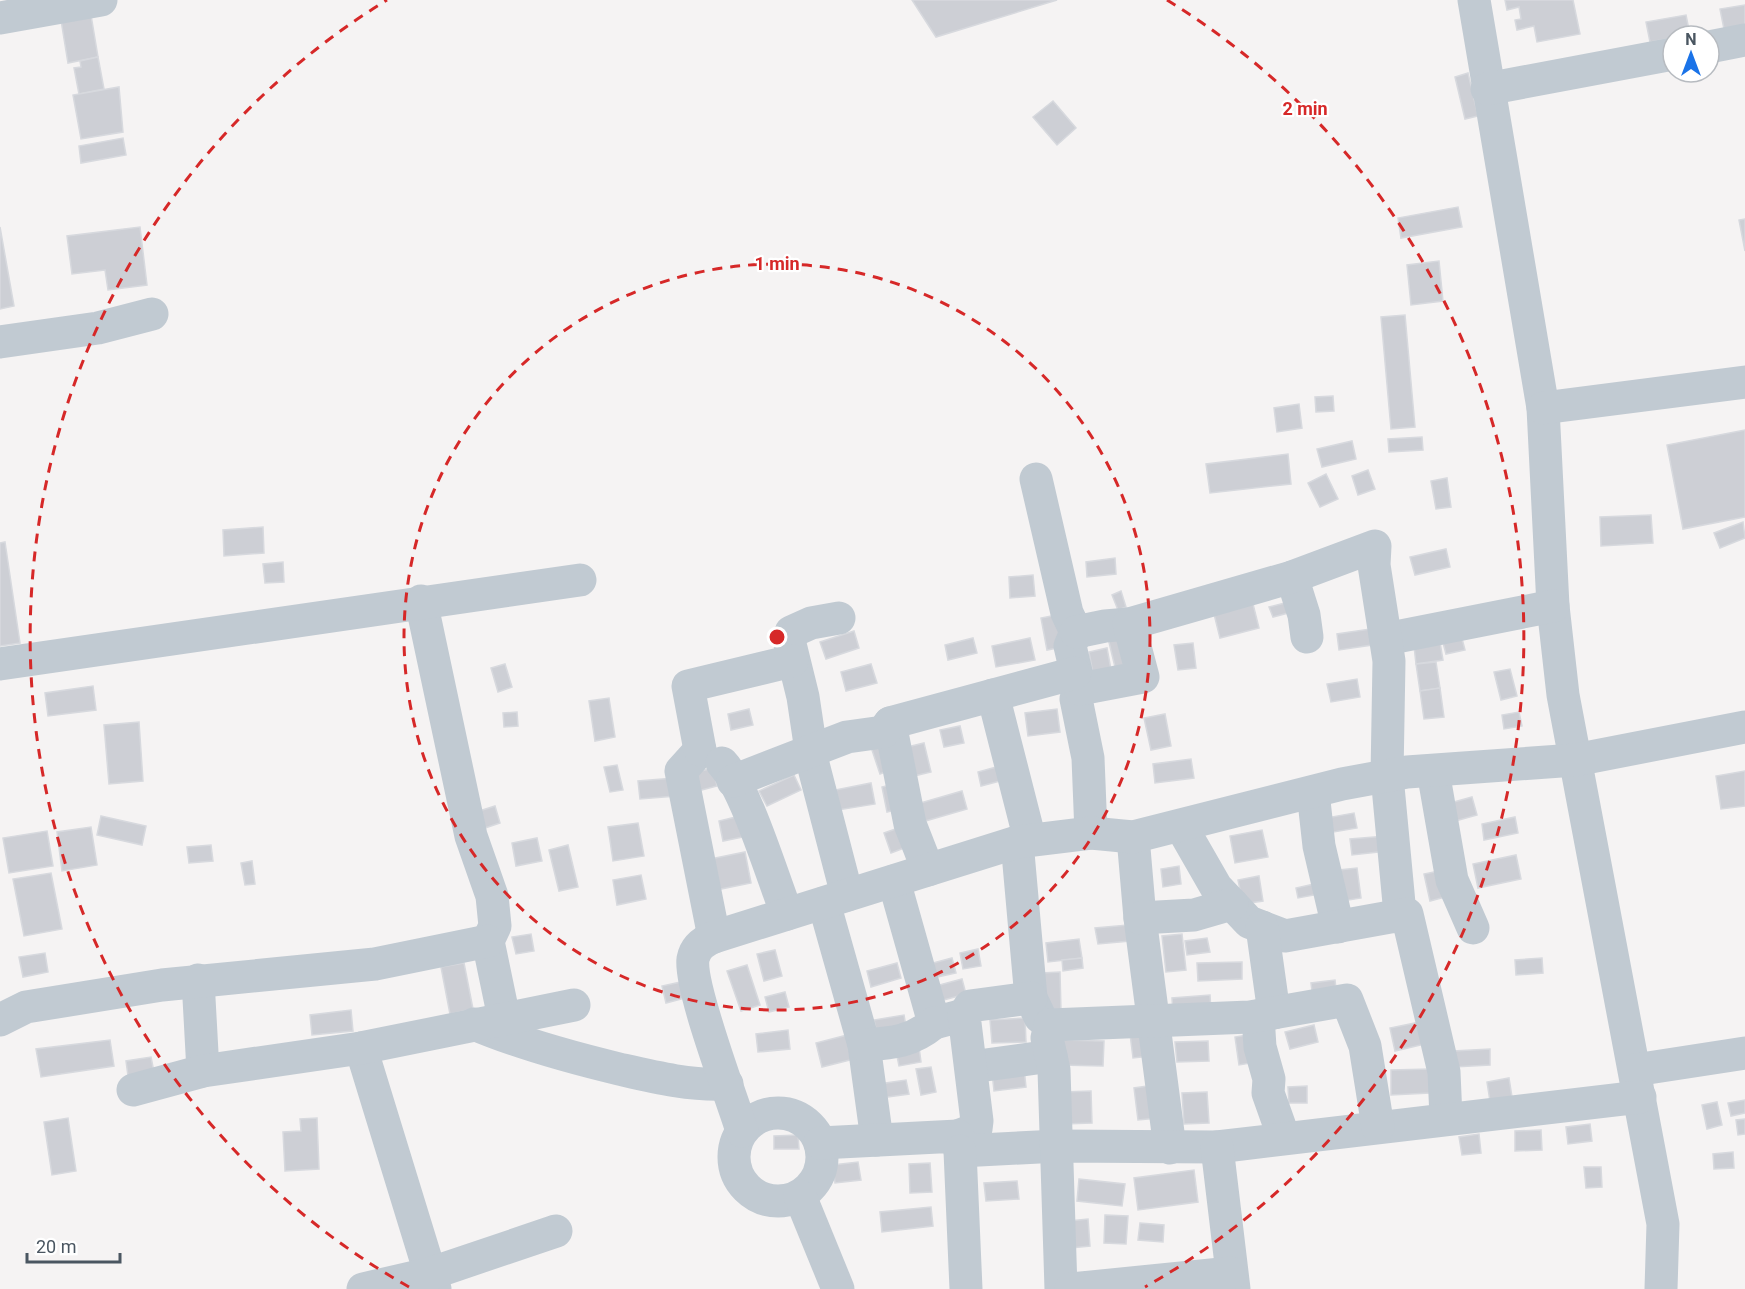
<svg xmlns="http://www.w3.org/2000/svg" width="1745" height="1289" font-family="Roboto,sans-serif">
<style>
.building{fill:#cdcfd5;stroke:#d7d9de;stroke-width:1.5}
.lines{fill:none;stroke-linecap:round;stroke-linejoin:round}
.minor{stroke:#c1cad2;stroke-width:33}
.ring{fill:none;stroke:#d62828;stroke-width:3;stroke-dasharray:10 8}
.centre{fill:#d62828;stroke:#fff;stroke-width:3}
.ring-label{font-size:18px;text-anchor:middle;font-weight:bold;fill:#d62828;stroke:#fff;stroke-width:4.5;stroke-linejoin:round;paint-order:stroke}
</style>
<rect width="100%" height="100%" fill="#f5f3f3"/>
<g class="building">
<path d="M 912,0 L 1057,0 L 936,37 Z"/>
<path d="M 1505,0 L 1573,0 L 1580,34 L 1537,42 L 1534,26 L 1517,30 L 1515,20 L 1521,19 L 1519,7 L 1507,10 Z"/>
<path d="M 1745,5 L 1745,25 L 1724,29 L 1720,9 Z"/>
<path d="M 91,15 L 98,57 L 68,63 L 61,20 Z"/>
<path d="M 1686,15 L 1690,35 L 1650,42 L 1646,22 Z"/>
<path d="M 98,57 L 104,89 L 79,94 L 74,68 L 81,67 L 80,61 Z"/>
<path d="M 1468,73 L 1478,116 L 1465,119 L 1455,77 Z"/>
<path d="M 119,87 L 123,132 L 81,139 L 73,95 Z"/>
<path d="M 1053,101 L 1076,128 L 1057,145 L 1033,117 Z"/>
<path d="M 123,138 L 126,155 L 81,163 L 79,146 Z"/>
<path d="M 1458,207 L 1462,227 L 1401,238 L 1398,218 Z"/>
<path d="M 1745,219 L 1745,251 L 1739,220 Z"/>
<path d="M 0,227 L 14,306 L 0,309 Z"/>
<path d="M 140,227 L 147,285 L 108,290 L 105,270 L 72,274 L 67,236 Z"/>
<path d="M 1439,261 L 1443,301 L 1411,305 L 1407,265 Z"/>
<path d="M 1405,315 L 1415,427 L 1391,429 L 1381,317 Z"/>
<path d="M 1333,396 L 1334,411 L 1316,412 L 1315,397 Z"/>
<path d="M 1299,404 L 1302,428 L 1277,432 L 1274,408 Z"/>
<path d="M 1745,430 L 1745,517 L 1683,529 L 1667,445 Z"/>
<path d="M 1422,437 L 1423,450 L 1389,452 L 1388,439 Z"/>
<path d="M 1352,441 L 1356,459 L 1322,467 L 1317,449 Z"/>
<path d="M 1288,454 L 1291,484 L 1210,493 L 1206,464 Z"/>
<path d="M 1368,470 L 1375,489 L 1358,495 L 1352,476 Z"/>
<path d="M 1326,474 L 1338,499 L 1320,507 L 1308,483 Z"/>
<path d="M 1447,478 L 1451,507 L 1436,509 L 1431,481 Z"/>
<path d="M 1651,515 L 1653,543 L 1601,546 L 1600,517 Z"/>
<path d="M 1743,522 L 1745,538 L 1720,548 L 1714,533 Z"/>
<path d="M 263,527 L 264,553 L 224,556 L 223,530 Z"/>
<path d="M 5,542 L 20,643 L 0,646 L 0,543 Z"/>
<path d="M 1446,549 L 1450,567 L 1415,575 L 1410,557 Z"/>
<path d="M 1115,558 L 1116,574 L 1087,577 L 1086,562 Z"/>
<path d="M 283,562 L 284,582 L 265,583 L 263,564 Z"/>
<path d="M 1033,575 L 1035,596 L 1010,598 L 1009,577 Z"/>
<path d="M 1121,591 L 1126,607 L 1118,610 L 1112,595 Z"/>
<path d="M 1252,600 L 1259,628 L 1220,638 L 1213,610 Z"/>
<path d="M 1293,601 L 1296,611 L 1273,617 L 1269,607 Z"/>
<path d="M 1057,615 L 1063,647 L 1047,650 L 1041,618 Z"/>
<path d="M 1370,629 L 1372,645 L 1339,650 L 1337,634 Z"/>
<path d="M 854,631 L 859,648 L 826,659 L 820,642 Z"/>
<path d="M 1122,631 L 1129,664 L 1115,667 L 1107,634 Z"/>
<path d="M 1460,631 L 1465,650 L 1446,654 L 1441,635 Z"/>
<path d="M 973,638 L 977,653 L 948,660 L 945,645 Z"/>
<path d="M 1030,638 L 1035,660 L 996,667 L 992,646 Z"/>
<path d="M 1440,642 L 1443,660 L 1416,664 L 1414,646 Z"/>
<path d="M 1193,643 L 1196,668 L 1178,670 L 1174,645 Z"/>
<path d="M 1107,648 L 1112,675 L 1094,679 L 1089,652 Z"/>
<path d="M 1436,662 L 1440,688 L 1420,691 L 1416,664 Z"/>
<path d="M 505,664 L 512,687 L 498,692 L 491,668 Z"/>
<path d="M 871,664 L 877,683 L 846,691 L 841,672 Z"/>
<path d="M 1510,669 L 1517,696 L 1501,700 L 1494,672 Z"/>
<path d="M 1357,679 L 1360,697 L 1331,702 L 1327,684 Z"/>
<path d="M 93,686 L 96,710 L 48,716 L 45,693 Z"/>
<path d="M 1440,688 L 1444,717 L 1424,719 L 1420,691 Z"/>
<path d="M 609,698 L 615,737 L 595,741 L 589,701 Z"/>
<path d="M 749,709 L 753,725 L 731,730 L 728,714 Z"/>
<path d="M 1057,709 L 1060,732 L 1028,736 L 1025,713 Z"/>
<path d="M 517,712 L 518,726 L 504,727 L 503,713 Z"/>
<path d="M 1519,712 L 1522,726 L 1504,729 L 1502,715 Z"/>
<path d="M 1165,714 L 1171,746 L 1151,750 L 1144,718 Z"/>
<path d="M 139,722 L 143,781 L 109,784 L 104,725 Z"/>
<path d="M 960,726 L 964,743 L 944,747 L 940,730 Z"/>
<path d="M 887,739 L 896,768 L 880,774 L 870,744 Z"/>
<path d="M 924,743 L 931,772 L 914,776 L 907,747 Z"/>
<path d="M 1191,759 L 1194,778 L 1155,783 L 1153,764 Z"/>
<path d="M 617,765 L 623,790 L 610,792 L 604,767 Z"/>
<path d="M 1000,766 L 1004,780 L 981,786 L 978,772 Z"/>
<path d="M 713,768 L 717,786 L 694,792 L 689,774 Z"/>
<path d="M 1745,771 L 1745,806 L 1721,809 L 1716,776 Z"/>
<path d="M 794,775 L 801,790 L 767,806 L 759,791 Z"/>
<path d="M 674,778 L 676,796 L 640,799 L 638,781 Z"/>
<path d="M 871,783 L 875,804 L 838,810 L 835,790 Z"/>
<path d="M 898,783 L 903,808 L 887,812 L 882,787 Z"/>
<path d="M 962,791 L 967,809 L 922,822 L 917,804 Z"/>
<path d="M 1472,797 L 1477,815 L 1448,823 L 1443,805 Z"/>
<path d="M 495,806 L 500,823 L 482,829 L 476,812 Z"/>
<path d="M 1354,813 L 1357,828 L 1328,833 L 1326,818 Z"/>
<path d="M 744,815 L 748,836 L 723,841 L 719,821 Z"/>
<path d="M 101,816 L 146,826 L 142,845 L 97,835 Z"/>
<path d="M 1515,817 L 1518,833 L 1484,840 L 1482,824 Z"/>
<path d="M 638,823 L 644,856 L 613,861 L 608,827 Z"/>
<path d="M 904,826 L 912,845 L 891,853 L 884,833 Z"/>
<path d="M 91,827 L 97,865 L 62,871 L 57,832 Z"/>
<path d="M 1262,830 L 1268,857 L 1235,863 L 1230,836 Z"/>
<path d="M 47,831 L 53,866 L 9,873 L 3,838 Z"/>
<path d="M 1386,836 L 1387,851 L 1352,855 L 1350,839 Z"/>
<path d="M 537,838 L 542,861 L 516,866 L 512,843 Z"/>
<path d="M 211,845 L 213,861 L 189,863 L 187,847 Z"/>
<path d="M 568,845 L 578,887 L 559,891 L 549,850 Z"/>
<path d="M 745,852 L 751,883 L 716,890 L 710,859 Z"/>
<path d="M 1516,855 L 1521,879 L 1478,888 L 1473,864 Z"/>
<path d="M 252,861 L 255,884 L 245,885 L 241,863 Z"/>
<path d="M 1179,866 L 1181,884 L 1163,887 L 1161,869 Z"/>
<path d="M 1357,868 L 1361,898 L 1343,901 L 1339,870 Z"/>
<path d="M 1444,870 L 1449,896 L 1430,901 L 1424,874 Z"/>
<path d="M 51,873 L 62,929 L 24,936 L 13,879 Z"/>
<path d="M 641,875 L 646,899 L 617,905 L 613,880 Z"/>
<path d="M 1259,876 L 1263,901 L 1243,904 L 1238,880 Z"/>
<path d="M 1323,882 L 1325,893 L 1298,898 L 1296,888 Z"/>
<path d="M 1128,925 L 1130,941 L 1098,944 L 1095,928 Z"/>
<path d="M 531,934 L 534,951 L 516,954 L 512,937 Z"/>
<path d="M 1182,934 L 1186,970 L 1166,972 L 1162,936 Z"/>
<path d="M 1207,938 L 1210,952 L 1187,955 L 1185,941 Z"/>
<path d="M 1079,939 L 1082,958 L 1048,962 L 1046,943 Z"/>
<path d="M 978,949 L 981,966 L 963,969 L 960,953 Z"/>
<path d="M 775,950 L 782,976 L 764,981 L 757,954 Z"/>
<path d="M 45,953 L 48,972 L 23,977 L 19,957 Z"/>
<path d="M 952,958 L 956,973 L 937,977 L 933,963 Z"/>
<path d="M 1082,958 L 1083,968 L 1063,971 L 1062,960 Z"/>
<path d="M 1542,958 L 1543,973 L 1516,975 L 1515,960 Z"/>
<path d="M 1242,962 L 1242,979 L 1198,981 L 1197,963 Z"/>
<path d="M 464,963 L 473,1009 L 450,1014 L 441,967 Z"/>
<path d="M 897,963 L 901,978 L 871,987 L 867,971 Z"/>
<path d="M 747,965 L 760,1005 L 741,1011 L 727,971 Z"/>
<path d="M 1060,972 L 1061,1011 L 1042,1012 L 1041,973 Z"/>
<path d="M 962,979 L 966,994 L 936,1002 L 932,987 Z"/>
<path d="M 1335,980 L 1337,997 L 1313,1000 L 1311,983 Z"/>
<path d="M 681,982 L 685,998 L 666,1003 L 662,986 Z"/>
<path d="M 785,992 L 789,1007 L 769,1012 L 765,997 Z"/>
<path d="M 1210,995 L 1211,1012 L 1173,1014 L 1172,998 Z"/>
<path d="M 351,1010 L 353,1031 L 312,1035 L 310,1015 Z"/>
<path d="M 904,1015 L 907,1032 L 878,1038 L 874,1020 Z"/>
<path d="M 1025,1018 L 1026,1042 L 992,1043 L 990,1020 Z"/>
<path d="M 1420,1022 L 1425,1044 L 1395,1051 L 1390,1028 Z"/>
<path d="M 1314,1025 L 1318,1042 L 1290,1049 L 1285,1032 Z"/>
<path d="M 788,1030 L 790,1049 L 758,1052 L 756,1034 Z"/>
<path d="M 1147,1032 L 1150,1056 L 1133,1058 L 1130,1034 Z"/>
<path d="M 855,1033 L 862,1057 L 822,1067 L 816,1043 Z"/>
<path d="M 1252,1034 L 1257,1062 L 1239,1065 L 1235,1037 Z"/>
<path d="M 110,1040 L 114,1066 L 41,1077 L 36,1049 Z"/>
<path d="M 1061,1040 L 1104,1041 L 1103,1066 L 1060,1065 Z"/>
<path d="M 1208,1041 L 1209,1061 L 1177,1062 L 1175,1042 Z"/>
<path d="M 919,1047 L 921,1062 L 899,1066 L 896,1051 Z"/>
<path d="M 1490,1049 L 1490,1065 L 1454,1067 L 1453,1051 Z"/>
<path d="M 151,1057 L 154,1072 L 128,1076 L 126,1061 Z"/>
<path d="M 931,1067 L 936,1092 L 921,1095 L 916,1069 Z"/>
<path d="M 1024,1068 L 1026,1087 L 994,1091 L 992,1072 Z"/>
<path d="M 1430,1069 L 1430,1093 L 1391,1095 L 1391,1070 Z"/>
<path d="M 1509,1078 L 1512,1097 L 1490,1101 L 1487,1082 Z"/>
<path d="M 906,1080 L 909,1094 L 881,1098 L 879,1084 Z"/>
<path d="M 1154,1085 L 1158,1118 L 1138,1120 L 1134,1088 Z"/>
<path d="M 1307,1086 L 1307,1103 L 1289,1103 L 1288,1087 Z"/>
<path d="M 1091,1091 L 1092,1123 L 1064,1124 L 1063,1092 Z"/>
<path d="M 1207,1092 L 1209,1123 L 1184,1124 L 1182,1093 Z"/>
<path d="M 1745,1100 L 1745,1113 L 1731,1116 L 1728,1103 Z"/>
<path d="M 1717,1102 L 1722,1125 L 1707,1129 L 1702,1105 Z"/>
<path d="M 68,1118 L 76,1171 L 52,1175 L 44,1122 Z"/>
<path d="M 317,1118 L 319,1169 L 285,1171 L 283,1132 L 301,1131 L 300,1119 Z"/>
<path d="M 1745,1119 L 1745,1134 L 1738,1135 L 1736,1120 Z"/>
<path d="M 1590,1124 L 1592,1141 L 1568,1144 L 1566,1127 Z"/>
<path d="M 1541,1130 L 1542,1150 L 1515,1151 L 1515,1131 Z"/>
<path d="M 1479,1134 L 1481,1153 L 1462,1155 L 1459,1137 Z"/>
<path d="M 798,1135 L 799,1149 L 774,1149 L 774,1136 Z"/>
<path d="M 1733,1152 L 1734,1168 L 1714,1169 L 1713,1154 Z"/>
<path d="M 858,1162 L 861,1180 L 835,1183 L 833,1165 Z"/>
<path d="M 930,1163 L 932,1192 L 910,1193 L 909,1164 Z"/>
<path d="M 1584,1167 L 1601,1167 L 1602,1187 L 1586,1188 Z"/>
<path d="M 1194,1170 L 1198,1202 L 1138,1210 L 1134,1178 Z"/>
<path d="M 1079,1179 L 1125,1184 L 1122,1206 L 1077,1201 Z"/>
<path d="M 1017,1181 L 1019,1199 L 986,1201 L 984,1183 Z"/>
<path d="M 931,1207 L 933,1226 L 882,1232 L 880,1212 Z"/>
<path d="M 1105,1215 L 1128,1216 L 1126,1244 L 1104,1243 Z"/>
<path d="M 1088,1219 L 1090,1246 L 1071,1248 L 1069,1221 Z"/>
<path d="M 1140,1223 L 1164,1225 L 1163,1242 L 1138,1240 Z"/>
</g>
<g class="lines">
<g class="minor">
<path d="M 1474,0 L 1543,408 L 1553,606 L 1563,695 L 1663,1224 L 1661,1289"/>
<path d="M 0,18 L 101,0"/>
<path d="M 1709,47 L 1745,40"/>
<path d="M 1487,89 L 1673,54"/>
<path d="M 0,342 L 98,328 L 152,314"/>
<path d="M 1543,408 L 1745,382"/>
<path d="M 1036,479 L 1067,613 L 1076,632"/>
<path d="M 1292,577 L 1304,615 L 1307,637"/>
<path d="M 421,601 L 471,836 L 492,896 L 495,926 L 488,941 L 504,1018"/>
<path d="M 839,618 L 811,623 L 791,632 L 789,640 L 803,697 L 813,764 L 847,895"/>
<path d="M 1076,632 L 1070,646 L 1080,689 L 1076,699 L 1088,758 L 1091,833"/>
<path d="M 1076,632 L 1105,626 L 1129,624"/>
<path d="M 1386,639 L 1553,606"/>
<path d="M 0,664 L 580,580"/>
<path d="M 1080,689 L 1143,677 L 1129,624 L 1292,577 L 1375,546 L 1374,565 L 1389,661 L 1387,776 L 1400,914"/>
<path d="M 993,695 L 1030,840"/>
<path d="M 890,723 L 910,824 L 928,870"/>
<path d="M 700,750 L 681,771 L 714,937"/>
<path d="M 700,750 L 688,686 L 792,661"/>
<path d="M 722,763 C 746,788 773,879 787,914"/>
<path d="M 1433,771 L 1452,880 L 1473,928"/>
<path d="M 733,781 L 847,737 L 883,732 L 890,723 L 1075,673"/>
<path d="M 1313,792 L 1319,846 L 1338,927"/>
<path d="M 1181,826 L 1216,887 L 1249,922 L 1285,936 L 1407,914 L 1444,1072 L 1446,1118"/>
<path d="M 1133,837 L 1140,918 L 1170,1148"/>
<path d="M 1017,842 L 1031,998 L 1040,1017"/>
<path d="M 894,881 L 934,1023 L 964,1015"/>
<path d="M 824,903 L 864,1045 L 877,1140"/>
<path d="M 1140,918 L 1194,915 L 1232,904"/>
<path d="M 1262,927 L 1274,1013"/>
<path d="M 198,980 L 203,1071"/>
<path d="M 1258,1016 L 1260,1047 L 1269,1079 L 1268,1093 L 1284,1138"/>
<path d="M 0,1020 L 26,1007 L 162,985 L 375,964 L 488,941"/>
<path d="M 474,1024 C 521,1044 569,1057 619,1069 C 654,1077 691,1086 727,1084"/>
<path d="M 864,1045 C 893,1043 911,1042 934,1023"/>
<path d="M 361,1048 L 435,1289"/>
<path d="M 971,1067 L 1051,1056"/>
<path d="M 1635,1070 L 1745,1053"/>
<path d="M 133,1090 L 203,1071 L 361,1048 L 574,1005"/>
<circle cx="778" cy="1157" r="44"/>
<path d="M 742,1131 C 732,1098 689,987 693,959 C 695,948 704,941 714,937 L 1017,842 L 1091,833 L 1133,837 L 1342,784 L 1407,772 L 1575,760 L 1745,727"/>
<path d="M 958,1136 L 976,1129 L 977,1121 L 964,1015 L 970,1006 L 1031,998"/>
<path d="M 820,1143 L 958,1136 L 960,1151 L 1058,1146 L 1217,1147 L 1640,1097"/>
<path d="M 1217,1147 L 1234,1289"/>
<path d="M 960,1151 L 966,1289"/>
<path d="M 800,1196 L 838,1289"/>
<path d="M 363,1289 L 432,1273 L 556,1231"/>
<path d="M 1061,1289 L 1054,1070 L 1047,1038 L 1050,1025 L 1250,1017 L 1347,1000 L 1365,1046 L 1378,1127"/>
<path d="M 1071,1289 L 1231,1273"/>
</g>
</g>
<g class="ring">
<circle cx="777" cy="637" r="373"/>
<path d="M409 1287A747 747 0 0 1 387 0M1167 0A747 747 0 0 1 1145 1287"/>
</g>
<circle cx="777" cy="637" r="9" class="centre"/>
<g class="ring-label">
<text x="1305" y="115">2 min</text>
<text x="777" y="270">1 min</text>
</g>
<g transform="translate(1691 54)"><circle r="28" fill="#ffffff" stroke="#b7bbc0" stroke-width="1.5"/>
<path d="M0-4.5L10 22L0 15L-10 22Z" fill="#1a73e8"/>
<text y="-9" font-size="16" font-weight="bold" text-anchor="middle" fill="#4a5661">N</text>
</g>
<path d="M27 1253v9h93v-9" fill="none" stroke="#4a5661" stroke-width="3"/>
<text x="36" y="1253" font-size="18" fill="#4a5661" stroke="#ffffff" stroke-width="4.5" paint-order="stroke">20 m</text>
</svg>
